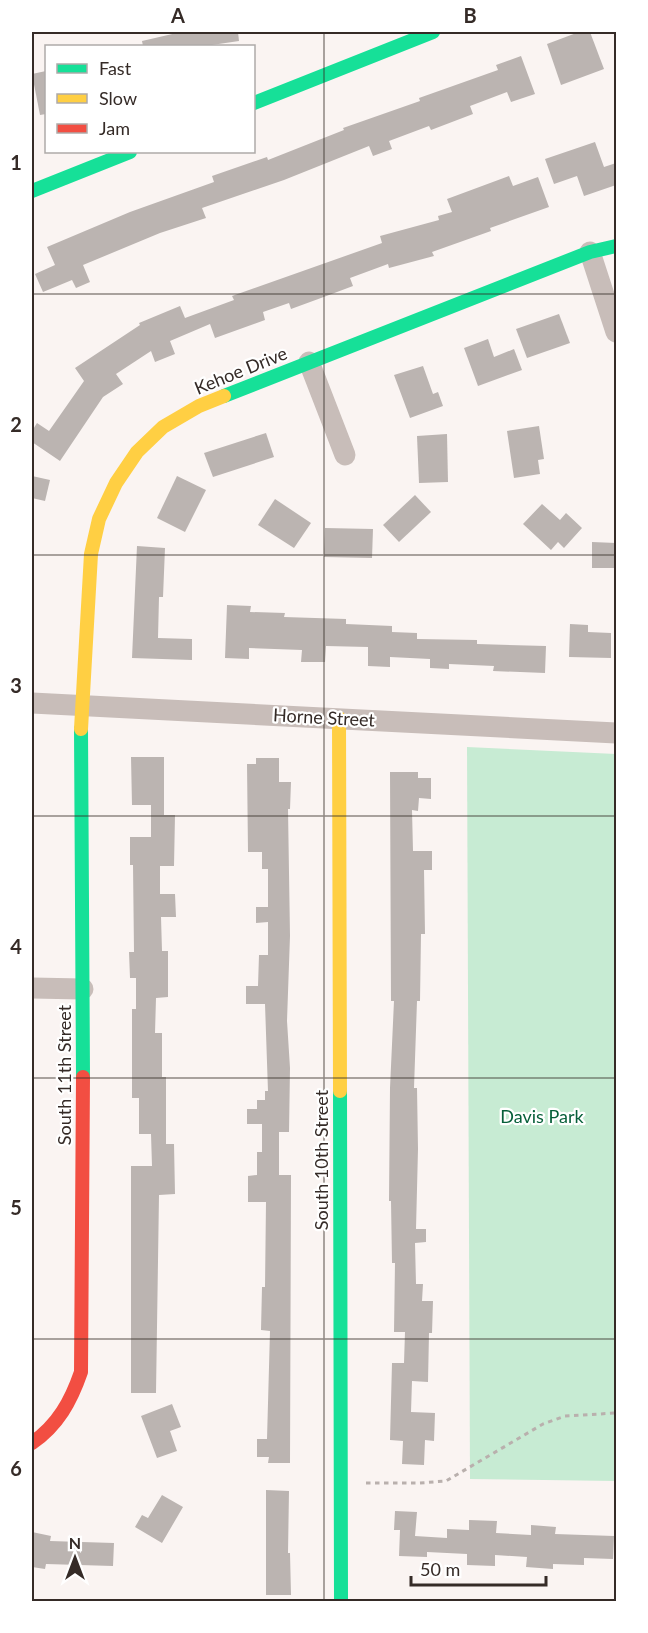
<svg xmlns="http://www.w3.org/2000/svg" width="648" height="1633" font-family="Lato,sans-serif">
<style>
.green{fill:#c7ebd3}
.building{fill:#bbb4b1}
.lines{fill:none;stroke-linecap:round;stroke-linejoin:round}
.path{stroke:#b9b0ad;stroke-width:3;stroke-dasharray:4.5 4.5;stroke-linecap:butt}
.street{stroke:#c8bdb9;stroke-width:21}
.fast{stroke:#16e098;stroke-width:14}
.slow{stroke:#ffcf43;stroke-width:14}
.jam{stroke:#f24e42;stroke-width:14}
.grid{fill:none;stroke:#352b27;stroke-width:1.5;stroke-opacity:0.55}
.labels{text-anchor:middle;stroke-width:4.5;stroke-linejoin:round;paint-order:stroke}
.street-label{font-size:18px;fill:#352b27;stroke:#fff}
.park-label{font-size:18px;fill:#065f39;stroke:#fff}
.neatline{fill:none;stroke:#352b27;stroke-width:2}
.grid-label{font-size:20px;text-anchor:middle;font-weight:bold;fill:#352b27}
</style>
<rect width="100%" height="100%" fill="#faf4f2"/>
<path class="green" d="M 467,747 L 616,754 L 616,1481 L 470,1479 Z"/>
<g class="building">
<path d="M 181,32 L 238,32 L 239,41 L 205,46 L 143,46 L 142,41 Z"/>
<path d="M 579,32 L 590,32 L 604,69 L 561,85 L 547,44 Z"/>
<path d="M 521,56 L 535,94 L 511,102 L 507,92 L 470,106 L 473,114 L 431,130 L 429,126 L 389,141 L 392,149 L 373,156 L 369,146 L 284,180 L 202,208 L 206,218 L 160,233 L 83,265 L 90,282 L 76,288 L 72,280 L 43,292 L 35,274 L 55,265 L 47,247 L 130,212 L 214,182 L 212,176 L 267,157 L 268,160 L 344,130 L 343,128 L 420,101 L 419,98 L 498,70 L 496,65 Z"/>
<path d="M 46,71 L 46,114 L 40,115 L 32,74 Z"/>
<path d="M 595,142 L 604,167 L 616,163 L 616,185 L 584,196 L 577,176 L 554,184 L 545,159 Z"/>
<path d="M 509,176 L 513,186 L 538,177 L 549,207 L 490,228 L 491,231 L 432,252 L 434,256 L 389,268 L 388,264 L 350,278 L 353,286 L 321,298 L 291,309 L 289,303 L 263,312 L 265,320 L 215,338 L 210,324 L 170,341 L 175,354 L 155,362 L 151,351 L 116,374 L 123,384 L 103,397 L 60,461 L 32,442 L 32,431 L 37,423 L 49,431 L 84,381 L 75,368 L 140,325 L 139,323 L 180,306 L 185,318 L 234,300 L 232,296 L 382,243 L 380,236 L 439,220 L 438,216 L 452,212 L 447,199 Z"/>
<path d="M 559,314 L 570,343 L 527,358 L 516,329 Z"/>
<path d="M 488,339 L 494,357 L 514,349 L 522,370 L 478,386 L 464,348 Z"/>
<path d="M 423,366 L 433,394 L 438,392 L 443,406 L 410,418 L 394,375 Z"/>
<path d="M 539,426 L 544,459 L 538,460 L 540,474 L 514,478 L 507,431 Z"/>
<path d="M 266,433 L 274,457 L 213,477 L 204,453 Z"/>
<path d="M 447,434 L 448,482 L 419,483 L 417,436 Z"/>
<path d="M 32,476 L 50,480 L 45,501 L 32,498 Z"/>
<path d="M 177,476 L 206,490 L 185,532 L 157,518 Z"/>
<path d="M 415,495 L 431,512 L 399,542 L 383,525 Z"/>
<path d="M 275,499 L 311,523 L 294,548 L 258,525 Z"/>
<path d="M 542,504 L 560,520 L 566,513 L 582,528 L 564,548 L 558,542 L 551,550 L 523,524 Z"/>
<path d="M 325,528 L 373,529 L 372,558 L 324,557 Z"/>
<path d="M 592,542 L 616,543 L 616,568 L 592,568 Z"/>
<path d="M 137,546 L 165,548 L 163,597 L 159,597 L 158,638 L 192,639 L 192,660 L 132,658 Z"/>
<path d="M 227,605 L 251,606 L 250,612 L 285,613 L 284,617 L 346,619 L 346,624 L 392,626 L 392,632 L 417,633 L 417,639 L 477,640 L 477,644 L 546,646 L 545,673 L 493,671 L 494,666 L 449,664 L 449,669 L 430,668 L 430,659 L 390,657 L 390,667 L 368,666 L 368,647 L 326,646 L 325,662 L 301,662 L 302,650 L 249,648 L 249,659 L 225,658 Z"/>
<path d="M 570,624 L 588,625 L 588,632 L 611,633 L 611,658 L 569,657 Z"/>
<path d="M 131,757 L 164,757 L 164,815 L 175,815 L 174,866 L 160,866 L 160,894 L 175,894 L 176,917 L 161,917 L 162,951 L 168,951 L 168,997 L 156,998 L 155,1033 L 162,1033 L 162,1077 L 166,1077 L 166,1144 L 174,1144 L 175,1194 L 159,1195 L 156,1393 L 131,1393 L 131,1166 L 152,1166 L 151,1134 L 139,1134 L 139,1098 L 132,1098 L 132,1009 L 136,1009 L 136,978 L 130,978 L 129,952 L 134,952 L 133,865 L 130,865 L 130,837 L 151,837 L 151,805 L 132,805 Z"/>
<path d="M 256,758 L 279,758 L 279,782 L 291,782 L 290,809 L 288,809 L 290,936 L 287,1021 L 290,1068 L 289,1132 L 279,1132 L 279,1175 L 291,1175 L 290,1463 L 268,1463 L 269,1457 L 257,1457 L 257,1439 L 267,1439 L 270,1331 L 261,1330 L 262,1287 L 265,1287 L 266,1202 L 248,1202 L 248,1176 L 257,1175 L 257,1152 L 262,1152 L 262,1124 L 247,1124 L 247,1109 L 257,1109 L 257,1100 L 265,1100 L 265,1091 L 268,1091 L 265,1004 L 246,1004 L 246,986 L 258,986 L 259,955 L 268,955 L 268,922 L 256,923 L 256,907 L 268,907 L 268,869 L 262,869 L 262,852 L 248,852 L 247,764 L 256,764 Z"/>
<path d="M 390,772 L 418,772 L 418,778 L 431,778 L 431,799 L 419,798 L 418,811 L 412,810 L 413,851 L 432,851 L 432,870 L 424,870 L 425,934 L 421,934 L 420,1001 L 417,1001 L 414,1088 L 417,1088 L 418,1149 L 416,1229 L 426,1229 L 426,1242 L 415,1243 L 416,1284 L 423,1284 L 422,1301 L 433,1301 L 432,1333 L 429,1333 L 428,1382 L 412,1381 L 411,1412 L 435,1413 L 434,1441 L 425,1440 L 424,1465 L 402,1464 L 403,1441 L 390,1440 L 392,1363 L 404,1363 L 405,1332 L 394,1332 L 395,1263 L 392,1263 L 391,1201 L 389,1201 L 390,1088 L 394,1001 L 391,1001 Z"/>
<path d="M 172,1404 L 181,1427 L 170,1431 L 177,1451 L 157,1458 L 141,1416 Z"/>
<path d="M 266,1490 L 289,1491 L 288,1553 L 290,1553 L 291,1595 L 266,1595 Z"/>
<path d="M 162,1495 L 183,1507 L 162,1543 L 135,1527 L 142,1515 L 148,1518 Z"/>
<path d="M 395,1511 L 417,1512 L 415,1536 L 447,1538 L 447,1529 L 469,1530 L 469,1520 L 497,1521 L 496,1533 L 531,1535 L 531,1525 L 556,1527 L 555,1534 L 614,1536 L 613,1559 L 584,1558 L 584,1565 L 553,1564 L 553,1569 L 526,1567 L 527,1557 L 495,1555 L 495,1566 L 467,1565 L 467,1554 L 427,1552 L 427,1557 L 399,1556 L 400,1530 L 394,1530 Z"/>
<path d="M 32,1532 L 51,1536 L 50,1541 L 114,1543 L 113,1566 L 46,1564 L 45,1569 L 32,1567 Z"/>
</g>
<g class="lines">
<path class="path" d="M 366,1483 L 420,1483 L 446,1481 L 543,1424 L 565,1416 L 616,1413"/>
<g class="street">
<path d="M 590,252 L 616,332"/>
<path d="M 309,362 L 345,455"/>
<path d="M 32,703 L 616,733"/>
<path d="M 32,988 L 83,989"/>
</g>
<g class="fast">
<path d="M 254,103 L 433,32"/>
<path d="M 32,191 L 130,152"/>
<path d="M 224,396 L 590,252 L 616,246"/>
<path d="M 81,729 L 83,1077"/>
<path d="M 340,1091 L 341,1602"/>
</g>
<g class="slow">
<path d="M 339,718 L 340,1091"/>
<path d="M 81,729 L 91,554 L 99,519 L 116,483 L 137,452 L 163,427 L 199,406 L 224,396"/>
</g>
<path class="jam" d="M 32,1443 C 58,1425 71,1401 81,1372 L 83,1077"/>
</g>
<path class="grid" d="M 324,32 L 324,1602M 32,294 L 616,294M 32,555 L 616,555M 32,816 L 616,816M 32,1078 L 616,1078M 32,1339 L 616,1339"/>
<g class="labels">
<g class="street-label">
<text transform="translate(241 371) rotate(-22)" y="6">Kehoe Drive</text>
<text transform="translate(324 718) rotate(3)" y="6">Horne Street</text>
<text transform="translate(65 1075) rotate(-90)" y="6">South 11th Street</text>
<text transform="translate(322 1160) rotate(-90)" y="6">South 10th Street</text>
</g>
<g class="park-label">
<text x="542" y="1123">Davis Park</text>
</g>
</g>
<rect width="648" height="1633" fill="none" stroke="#ffffff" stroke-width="66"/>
<rect x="45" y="45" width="210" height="108" fill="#ffffff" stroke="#aeaaa9" stroke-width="1.5"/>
<rect x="57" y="64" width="30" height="9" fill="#16e098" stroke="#aeaaa9" stroke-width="1.5"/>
<text x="99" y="75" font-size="18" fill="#352b27">Fast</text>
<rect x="57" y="94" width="30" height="9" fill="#ffcf43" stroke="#aeaaa9" stroke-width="1.5"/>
<text x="99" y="105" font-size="18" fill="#352b27">Slow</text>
<rect x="57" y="124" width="30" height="9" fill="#f24e42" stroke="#aeaaa9" stroke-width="1.5"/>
<text x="99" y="135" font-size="18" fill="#352b27">Jam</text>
<g transform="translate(75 1558)" stroke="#ffffff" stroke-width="4.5" paint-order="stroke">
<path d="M0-4.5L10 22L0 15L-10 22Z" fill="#352b27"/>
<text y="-9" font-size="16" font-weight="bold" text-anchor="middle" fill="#352b27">N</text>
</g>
<path d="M411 1576v9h135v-9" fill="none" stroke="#352b27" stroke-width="3"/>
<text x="420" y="1576" font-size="18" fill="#352b27" stroke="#ffffff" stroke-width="4.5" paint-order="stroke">50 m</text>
<rect x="33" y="33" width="582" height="1567" class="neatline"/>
<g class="grid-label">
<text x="178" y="23">A</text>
<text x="470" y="23">B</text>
<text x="16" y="170">1</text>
<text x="16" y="432">2</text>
<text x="16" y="693">3</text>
<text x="16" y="954">4</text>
<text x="16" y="1215">5</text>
<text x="16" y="1476">6</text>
</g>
</svg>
